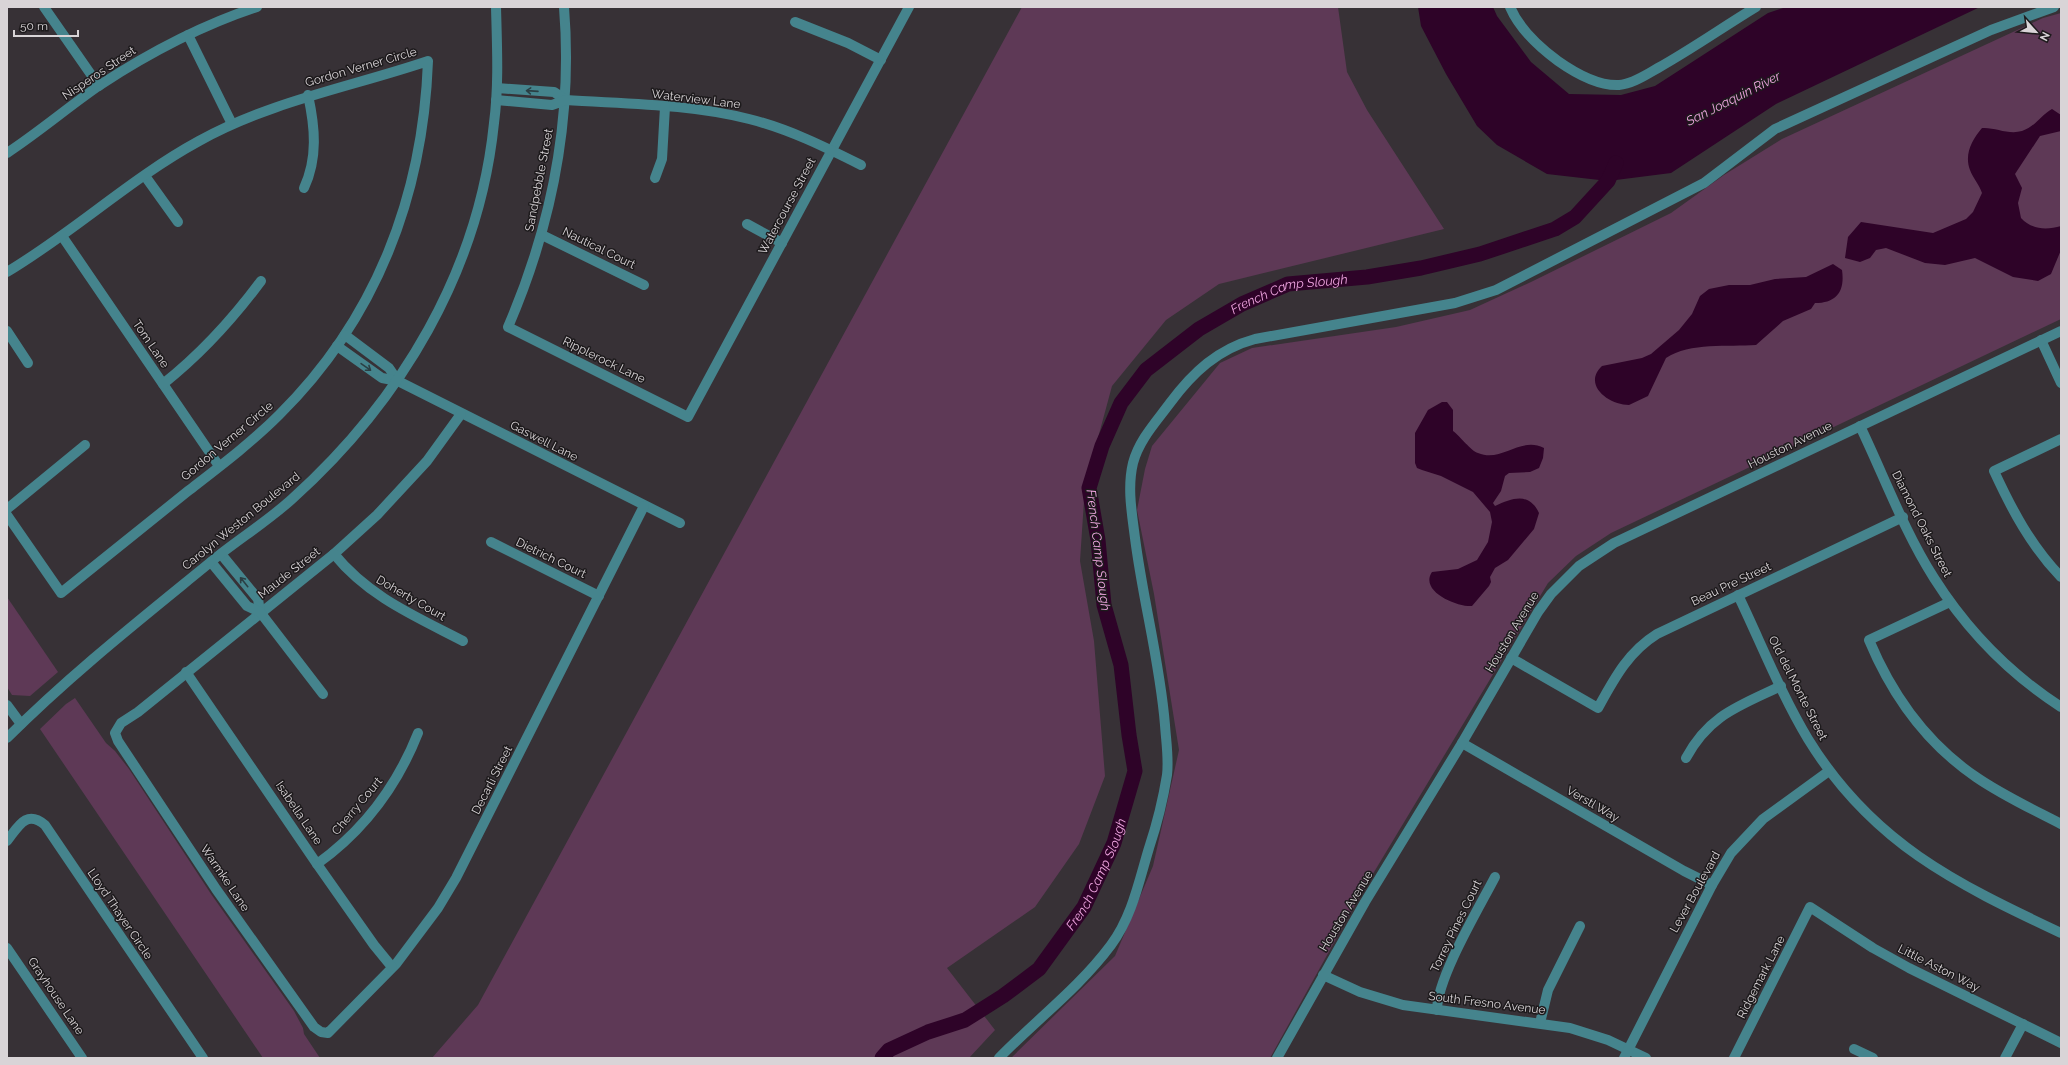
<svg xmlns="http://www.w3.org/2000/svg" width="2068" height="1065" font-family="Raleway,sans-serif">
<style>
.green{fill:#5e3956}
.water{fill:#2e0328}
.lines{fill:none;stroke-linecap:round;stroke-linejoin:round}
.river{stroke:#2e0328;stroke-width:15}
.minor{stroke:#45848d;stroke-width:10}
.oneway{stroke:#2b3f44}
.labels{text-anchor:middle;stroke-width:3;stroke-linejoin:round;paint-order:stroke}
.street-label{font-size:12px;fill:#d9d4d7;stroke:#1d1a1c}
.water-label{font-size:13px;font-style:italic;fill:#efa4e0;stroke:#1d1a1c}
</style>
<rect width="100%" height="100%" fill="#373136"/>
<g class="green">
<path d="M 1022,7 L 1338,7 L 1347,72 L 1367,110 L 1444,229 L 1219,284 L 1166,320 L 1112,386 L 1085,486 L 1080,561 L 1094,641 L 1105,776 L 1079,844 L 1035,907 L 947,968 L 995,1030 L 969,1058 L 432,1058 L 478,1005 Z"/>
<path d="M 2061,13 L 2061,319 L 1611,533 L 1576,556 L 1548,583 L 1362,892 L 1270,1058 L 1011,1058 L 1115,956 L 1153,866 L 1179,750 L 1154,594 L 1137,510 L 1145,469 L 1152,446 L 1220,363 L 1252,348 L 1396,327 L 1470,310 L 1531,282 L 1671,213 L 1724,175 L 1782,139 L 2043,18 Z"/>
<path d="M 7,597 L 58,672 L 30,696 L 12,695 L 7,687 Z"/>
<path d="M 75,698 L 106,743 L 115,751 L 129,769 L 211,894 L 294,1011 L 303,1028 L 304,1034 L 320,1058 L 263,1058 L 40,729 L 66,704 Z"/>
</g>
<g class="water">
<path d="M 1418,7 L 1493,7 L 1497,16 L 1531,62 L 1569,94 L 1621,95 L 1655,86 L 1768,13 L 1786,7 L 1980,7 L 1776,104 L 1671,173 L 1608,181 L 1547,174 L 1497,145 L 1477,126 L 1446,74 L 1421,26 Z"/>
<path d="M 2052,109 L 2061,115 L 2061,131 L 2040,136 L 2015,174 L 2022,188 L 2018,203 L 2021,218 C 2032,230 2047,230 2061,226 L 2061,250 L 2051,274 L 2038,281 L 2013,277 L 1975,258 L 1945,265 L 1925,263 L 1886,248 L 1876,250 L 1870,258 L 1860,262 L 1845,258 L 1848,237 L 1861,222 L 1933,233 L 1966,219 L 1973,212 L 1982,193 C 1979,184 1973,178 1970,170 C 1964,154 1972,140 1982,128 C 1995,127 2008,135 2022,131 C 2035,127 2041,115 2052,109 Z"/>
<path d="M 1833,264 L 1842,270 C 1845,291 1837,303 1815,303 L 1811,309 L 1783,321 L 1756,345 C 1728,347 1690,342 1666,358 L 1648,396 L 1629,405 C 1609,405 1582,385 1602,366 L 1642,358 L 1651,354 L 1679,330 L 1692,314 L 1700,296 L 1709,289 L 1729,285 L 1750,285 L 1775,279 L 1806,277 Z"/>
<path d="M 1442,402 L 1447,402 L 1453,410 L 1453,431 C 1460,436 1471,451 1478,453 C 1502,463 1520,436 1544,448 L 1543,458 L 1539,468 L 1530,472 L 1509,473 L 1505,476 L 1501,491 L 1493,503 L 1495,506 C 1513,498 1529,492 1539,513 L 1534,529 L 1508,560 L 1495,568 L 1490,577 L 1491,582 L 1489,586 L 1472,606 C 1457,607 1419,591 1432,572 L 1458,569 L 1477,560 L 1488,542 L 1492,522 L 1490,512 L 1473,492 L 1441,476 L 1422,470 L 1417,468 L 1415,463 L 1415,433 L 1428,410 Z"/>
</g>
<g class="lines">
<path class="river" id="s1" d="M 882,1058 L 889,1050 L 928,1032 L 965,1020 L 1003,996 L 1039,969 L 1084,907 L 1114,843 L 1135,771 L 1129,735 L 1121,665 L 1104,605 L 1098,540 L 1089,488 L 1102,446 L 1121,403 L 1146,370 L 1199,329 L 1242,304 L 1288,284 L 1367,277 L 1421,268 L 1480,254 L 1555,229 L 1575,217 L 1608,181 L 1616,163"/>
<g class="minor">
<path d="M 44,7 L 99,86"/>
<path d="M 564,7 C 573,119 552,225 508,327 L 688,417 L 909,7"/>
<path d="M 1510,7 C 1519,28 1539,47 1558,61 C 1575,73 1598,86 1619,85 C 1633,84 1647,74 1658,68 C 1692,49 1723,27 1756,7"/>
<path d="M 795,22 L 848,43 L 881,60"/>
<path d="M 188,35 L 232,124"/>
<path d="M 497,88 L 554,92 L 566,100"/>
<path d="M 496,100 L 552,105 L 566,100 C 626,104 690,104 749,119 C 789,129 825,147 861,165"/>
<path d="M 7,153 C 39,132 68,107 100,85 C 149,53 202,25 257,7"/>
<path d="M 145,176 L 178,222"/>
<path d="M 655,178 L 662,159 L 665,107"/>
<path d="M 304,188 C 318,158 315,127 308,95"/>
<path d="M 747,224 L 782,243"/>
<path d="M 542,235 L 644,285"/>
<path d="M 62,236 L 219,466"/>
<path d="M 7,272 C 74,232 131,178 199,141 C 271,101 351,87 428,61 C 423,196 376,319 279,415 C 251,443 219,467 188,491 C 146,525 103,559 61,593 L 7,515"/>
<path d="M 7,331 L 28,363"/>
<path d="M 345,335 L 389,368 L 398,381"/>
<path d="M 2041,340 L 2061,383"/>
<path d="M 337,346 L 382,378 L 398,381 L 680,523"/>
<path d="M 163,384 C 201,354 232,320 261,281"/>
<path d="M 461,414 L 427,461 L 377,515 L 334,554 L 138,712 L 121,723 L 115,733 L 118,741 L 216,889 L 314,1027 L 321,1032 L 328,1033 L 396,964 L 438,908 L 456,878 L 644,506"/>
<path d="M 1860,426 C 1884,476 1904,531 1934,578 C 1967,630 2010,674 2061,707"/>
<path d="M 2061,439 L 1994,471 C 2012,510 2031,546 2061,577"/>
<path d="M 7,509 L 85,445"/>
<path d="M 491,542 L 599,596"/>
<path d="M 221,554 L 258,599 L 260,612"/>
<path d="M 334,554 C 369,597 415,616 463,641"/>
<path d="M 211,562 L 247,606 L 260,612 L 323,694"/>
<path d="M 1738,595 C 1761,643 1781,694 1808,739 C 1872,843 1955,883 2061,933"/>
<path d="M 1950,602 L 1869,640 C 1892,695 1926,743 1976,777 C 2002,795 2032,809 2061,824"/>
<path d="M 1511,658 L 1598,708 C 1614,679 1628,652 1657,634 L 1903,517"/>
<path d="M 186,672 L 317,864 L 374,945 L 392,967"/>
<path d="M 7,705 L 21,724"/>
<path d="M 7,738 C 73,672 146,615 218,556 C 242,537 269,520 292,499 C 401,401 479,271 494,123 C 499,85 497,46 496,7"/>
<path d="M 1462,743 L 1684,871 L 1712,885"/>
<path d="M 1686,758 C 1709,715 1739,706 1781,686"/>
<path d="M 7,841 C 18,827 26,809 45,825 L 203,1058"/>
<path d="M 317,864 C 363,831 397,786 418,733"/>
<path d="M 7,948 L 82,1058"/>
<path d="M 1323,975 L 1360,992 L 1403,1005 L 1570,1028 L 1608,1040 L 1646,1058"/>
<path d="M 1437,1010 C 1437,978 1479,908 1495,877"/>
<path d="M 1540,1023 L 1548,990 L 1580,926"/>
<path d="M 1854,1049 L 1873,1058"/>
<path d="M 999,1058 C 1036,1020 1079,988 1111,945 C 1132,917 1139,881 1149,848 C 1157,824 1163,800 1167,775 C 1169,758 1166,741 1165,725 C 1160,662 1143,601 1135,538 C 1132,514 1127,488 1133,463 C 1139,440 1156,422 1170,403 C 1193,372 1218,349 1255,339 L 1455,303 L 1496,290 L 1704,183 L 1775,129 L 1991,30 L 2054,7"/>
<path d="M 1277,1058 L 1365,902 L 1462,743 L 1538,612 L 1551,594 L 1579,566 L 1614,543 L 2061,331"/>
<path d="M 1624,1058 L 1712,885 L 1731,853 L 1763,819 L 1829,771"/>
<path d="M 1734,1058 L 1810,907 L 1873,948 L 1909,968 L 2061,1043"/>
<path d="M 2005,1058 L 2023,1024"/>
</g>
</g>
<defs><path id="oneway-shaft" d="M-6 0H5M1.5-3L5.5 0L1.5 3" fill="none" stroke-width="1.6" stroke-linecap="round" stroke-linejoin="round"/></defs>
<g class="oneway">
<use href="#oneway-shaft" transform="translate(532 91) rotate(-176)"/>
<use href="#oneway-shaft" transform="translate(366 367) rotate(35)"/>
<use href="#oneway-shaft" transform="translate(244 582) rotate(-129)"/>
</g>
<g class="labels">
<g class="street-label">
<text transform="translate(361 67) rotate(-16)" y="4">Gordon Verner Circle</text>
<text transform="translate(99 73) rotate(-34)" y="4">Nisperos Street</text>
<text transform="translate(696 99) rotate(7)" y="4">Waterview Lane</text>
<text transform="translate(539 180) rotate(-79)" y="4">Sandpebble Street</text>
<text transform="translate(787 206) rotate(-62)" y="4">Watercourse Street</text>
<text transform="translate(599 248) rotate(26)" y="4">Nautical Court</text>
<text transform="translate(151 344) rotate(56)" y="4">Tom Lane</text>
<text transform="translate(604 360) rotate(26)" y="4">Ripplerock Lane</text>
<text transform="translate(227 441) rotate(-40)" y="4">Gordon Verner Circle</text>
<text transform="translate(544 441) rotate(27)" y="4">Gaswell Lane</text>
<text transform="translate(1790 445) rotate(-26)" y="4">Houston Avenue</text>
<text transform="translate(241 521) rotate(-39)" y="4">Carolyn Weston Boulevard</text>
<text transform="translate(1922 524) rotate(63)" y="4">Diamond Oaks Street</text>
<text transform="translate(551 558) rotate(26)" y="4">Dietrich Court</text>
<text transform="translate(289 573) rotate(-38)" y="4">Maude Street</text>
<text transform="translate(1731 584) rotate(-25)" y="4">Beau Pre Street</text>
<text transform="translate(411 598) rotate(30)" y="4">Doherty Court</text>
<text transform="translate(1512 632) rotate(-59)" y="4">Houston Avenue</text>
<text transform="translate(1798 688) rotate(63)" y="4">Old del Monte Street</text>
<text transform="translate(492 780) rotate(-63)" y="4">Decarli Street</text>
<text transform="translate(1593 804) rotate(30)" y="4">Verstl Way</text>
<text transform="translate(357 806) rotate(-50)" y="4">Cherry Court</text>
<text transform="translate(299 813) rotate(56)" y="4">Isabella Lane</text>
<text transform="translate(225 878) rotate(56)" y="4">Warmke Lane</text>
<text transform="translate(1695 892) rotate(-61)" y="4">Lever Boulevard</text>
<text transform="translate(1346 911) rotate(-59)" y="4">Houston Avenue</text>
<text transform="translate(120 914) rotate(56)" y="4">Lloyd Thayer Circle</text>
<text transform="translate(1456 926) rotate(-64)" y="4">Torrey Pines Court</text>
<text transform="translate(1939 968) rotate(27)" y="4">Little Aston Way</text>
<text transform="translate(1761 977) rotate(-63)" y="4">Ridgemark Lane</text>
<text transform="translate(56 996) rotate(56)" y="4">Grayhouse Lane</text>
<text transform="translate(1487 1003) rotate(7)" y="4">South Fresno Avenue</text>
</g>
<g class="water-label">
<text transform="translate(1733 98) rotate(-27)" y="5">San Joaquin River</text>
<text dy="5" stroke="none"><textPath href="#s1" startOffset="990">French Camp Slough</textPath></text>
<text transform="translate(1099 550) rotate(83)" y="5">French Camp Slough</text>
<text dy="5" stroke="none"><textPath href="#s1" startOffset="294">French Camp Slough</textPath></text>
</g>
</g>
<rect width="2068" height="1065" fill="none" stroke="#d9d4d7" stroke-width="16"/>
<g transform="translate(2036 32) rotate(117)" stroke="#1d1a1c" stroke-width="3" paint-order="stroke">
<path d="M0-3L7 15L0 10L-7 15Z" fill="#d9d4d7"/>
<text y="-6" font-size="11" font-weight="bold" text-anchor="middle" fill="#d9d4d7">N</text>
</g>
<path d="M14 30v6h64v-6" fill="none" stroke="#d9d4d7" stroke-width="2"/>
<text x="20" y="30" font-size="12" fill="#d9d4d7" stroke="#1d1a1c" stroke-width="3" paint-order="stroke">50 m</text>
</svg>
